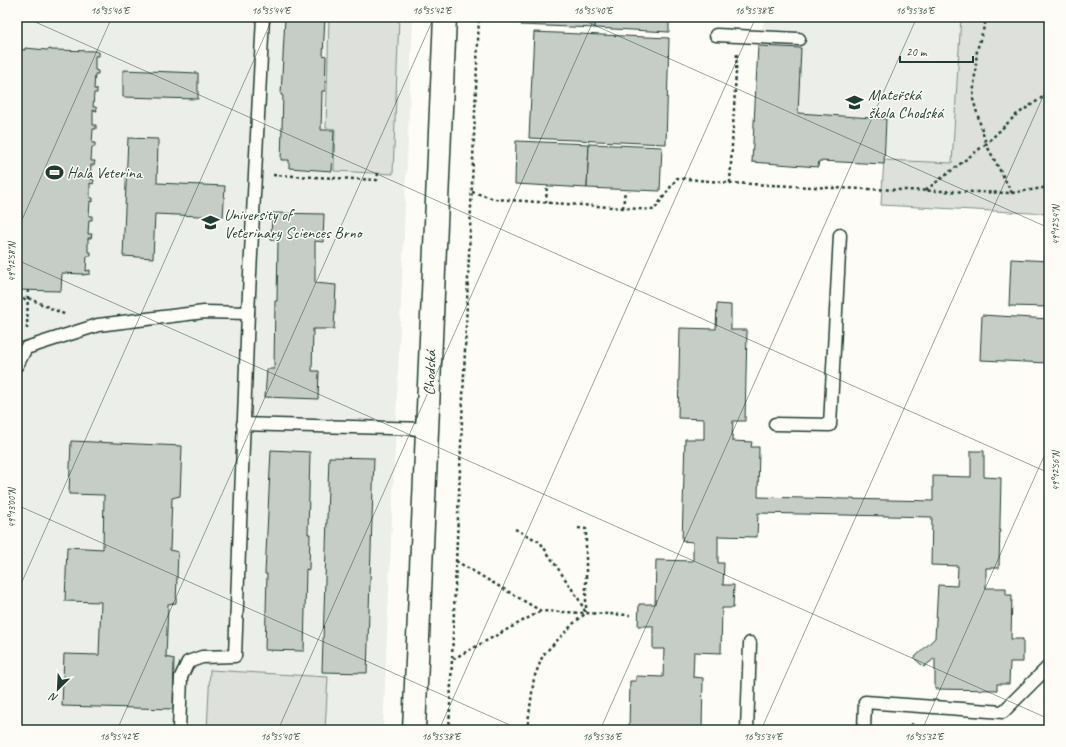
<svg xmlns="http://www.w3.org/2000/svg" width="1066" height="747" font-family="Caveat,sans-serif">
<style>
.built{fill:#eceee9}
.green{fill:#dde0db;stroke:#7e8e88}
.building{fill:#c6cdc7;stroke:#1f3d34}
.lines{fill:none;stroke-linecap:round;stroke-linejoin:round}
.service-casing{stroke:#1f3d34;stroke-width:15}
.minor-casing{stroke:#1f3d34;stroke-width:25}
.path{stroke:#1f3d34;stroke-width:2.5;stroke-dasharray:3 3;stroke-linecap:butt}
.service{stroke:#fdfcf7;stroke-width:12}
.minor{stroke:#fdfcf7;stroke-width:22}
.ticks{fill:none;stroke:#1f3d34;stroke-width:1;stroke-opacity:0.45}
.labels{text-anchor:middle;stroke-width:3;stroke-linejoin:round;paint-order:stroke}
.poi-label{font-size:16px;fill:#1f3d34;stroke:#fdfcf7;text-anchor:start}
.street-label{font-size:16px;fill:#1f3d34;stroke:#fdfcf7}
.neatline{fill:none;stroke:#1f3d34;stroke-width:1.5}
.ticks-label{font-size:10px;text-anchor:middle;fill:#1f3d34}
</style>
<rect width="100%" height="100%" fill="#fdfcf7"/>
<filter id="ink" filterUnits="userSpaceOnUse"><feTurbulence type="fractalNoise" baseFrequency=".025" numOctaves="2"/><feDisplacementMap in="SourceGraphic" scale="8" xChannelSelector="R" yChannelSelector="G"/><feConvolveMatrix kernelMatrix="1 2 1 2 8 2 1 2 1" color-interpolation-filters="sRGB"/></filter>
<g filter="url(#ink)">
<g class="built">
<path d="M 17,17 L 413,17 L 383,730 L 17,730 Z"/>
<path d="M 764,17 L 961,17 L 952,163 L 884,160 L 884,164 L 819,161 L 818,167 L 752,162 L 758,46 L 761,46 Z"/>
</g>
<g class="green">
<path d="M 329,17 L 399,17 L 393,174 L 334,171 L 335,129 L 326,128 Z"/>
<path d="M 961,17 L 1049,17 L 1049,214 L 881,205 L 884,160 L 952,163 Z"/>
<path d="M 210,670 L 328,677 L 325,730 L 207,730 Z"/>
</g>
<g class="building">
<path d="M 285,17 L 325,17 L 323,55 L 326,56 L 325,91 L 322,91 L 321,130 L 334,130 L 332,171 L 289,168 L 289,160 L 281,160 L 283,96 L 281,95 Z"/>
<path d="M 522,17 L 595,17 L 595,28 L 521,25 Z"/>
<path d="M 595,17 L 669,17 L 669,32 L 595,28 Z"/>
<path d="M 534,32 L 669,38 L 666,144 L 529,138 Z"/>
<path d="M 758,46 L 801,48 L 798,113 L 886,119 L 884,164 L 819,161 L 818,167 L 752,162 Z"/>
<path d="M 25,48 L 47,50 L 51,49 L 51,50 L 96,51 L 99,52 L 99,56 L 95,56 L 95,70 L 98,71 L 98,74 L 95,74 L 94,89 L 97,89 L 97,93 L 94,93 L 93,107 L 96,107 L 97,111 L 93,110 L 93,125 L 96,125 L 96,129 L 93,129 L 92,143 L 95,143 L 95,147 L 92,147 L 91,161 L 95,161 L 94,165 L 91,165 L 90,179 L 94,180 L 93,184 L 90,183 L 90,198 L 93,198 L 93,202 L 90,201 L 89,216 L 92,216 L 92,220 L 89,220 L 88,234 L 92,234 L 91,238 L 88,238 L 88,252 L 91,252 L 91,256 L 87,256 L 86,271 L 90,270 L 90,274 L 82,275 L 83,274 L 62,273 L 61,291 L 17,290 L 17,49 L 25,50 Z"/>
<path d="M 123,70 L 198,73 L 198,99 L 123,97 Z"/>
<path d="M 128,138 L 158,139 L 157,183 L 225,186 L 223,217 L 155,214 L 153,258 L 123,256 Z"/>
<path d="M 516,141 L 589,144 L 587,188 L 515,184 Z"/>
<path d="M 589,144 L 662,147 L 660,191 L 587,188 Z"/>
<path d="M 272,213 L 324,214 L 323,242 L 315,241 L 315,283 L 336,285 L 334,329 L 313,329 L 312,371 L 319,371 L 318,399 L 265,397 L 267,369 L 274,369 L 275,301 L 277,301 L 278,241 L 271,240 Z"/>
<path d="M 1011,259 L 1049,261 L 1049,307 L 1009,306 Z"/>
<path d="M 717,304 L 731,305 L 731,330 L 747,330 L 745,421 L 733,421 L 732,441 L 752,442 L 751,447 L 759,447 L 758,497 L 933,501 L 933,476 L 971,477 L 971,451 L 984,451 L 984,477 L 1001,478 L 999,568 L 986,568 L 986,588 L 1006,588 L 1006,595 L 1012,595 L 1011,639 L 1023,639 L 1023,662 L 1010,662 L 1009,684 L 997,684 L 997,690 L 935,689 L 935,658 L 924,667 L 914,658 L 935,638 L 938,585 L 957,586 L 958,566 L 931,565 L 932,517 L 758,513 L 757,537 L 718,536 L 718,563 L 724,563 L 723,585 L 734,585 L 733,608 L 722,608 L 721,653 L 694,652 L 693,677 L 703,678 L 702,730 L 629,730 L 630,681 L 636,681 L 636,676 L 663,677 L 664,649 L 653,649 L 653,626 L 638,626 L 639,604 L 655,604 L 656,560 L 693,561 L 693,542 L 682,541 L 685,439 L 704,439 L 704,419 L 678,418 L 680,328 L 716,329 Z"/>
<path d="M 982,315 L 1049,319 L 1049,363 L 980,360 Z"/>
<path d="M 71,441 L 182,446 L 180,496 L 172,498 L 170,550 L 178,552 L 176,603 L 168,604 L 166,657 L 174,659 L 173,709 L 62,706 L 64,654 L 99,655 L 101,602 L 65,601 L 67,547 L 103,549 L 104,495 L 69,494 Z"/>
<path d="M 271,450 L 310,452 L 308,534 L 310,534 L 309,570 L 306,569 L 304,651 L 265,650 L 267,574 L 265,574 Z"/>
<path d="M 329,457 L 374,458 L 367,673 L 322,672 Z"/>
</g>
<g class="lines">
<defs>
<g id="service">
<path d="M 716,35 L 799,39"/>
<path d="M 17,365 L 26,348 L 98,325 L 204,312 L 248,313 L 263,17"/>
<path d="M 243,424 L 427,429"/>
<path d="M 775,424 L 830,425 L 840,235"/>
<path d="M 179,730 L 181,677 L 188,662 L 202,657 L 235,656 L 248,313"/>
<path d="M 747,730 L 750,643"/>
<path d="M 864,730 L 865,702 L 1003,712 L 1049,666"/>
</g>
<path id="minor" d="M 414,730 L 445,17"/>
</defs>
<use href="#service" class="service-casing"/>
<use href="#minor" class="minor-casing"/>
<g class="path">
<path d="M 273,175 L 377,180 L 378,173"/>
<path d="M 730,183 L 737,53"/>
<path d="M 926,190 L 986,144 L 973,99 L 977,50 L 987,17"/>
<path d="M 472,192 L 495,199 L 654,210 L 677,178 L 730,183 L 833,188 L 1012,193 L 1049,187"/>
<path d="M 1012,193 L 986,144 L 1016,115 L 1049,93"/>
<path d="M 546,203 L 547,186"/>
<path d="M 623,208 L 625,190"/>
<path d="M 17,301 L 28,298 L 66,315"/>
<path d="M 27,329 L 28,290"/>
<path d="M 578,528 L 586,529 L 586,612"/>
<path d="M 515,529 L 540,542 L 578,598 L 586,613"/>
<path d="M 456,561 L 541,611 L 630,615"/>
<path d="M 453,659 L 541,611"/>
<path d="M 449,730 L 479,17"/>
<path d="M 527,730 L 534,678 L 543,655 L 574,623 L 586,613"/>
<path d="M 912,730 L 912,723"/>
</g>
<use href="#service" class="service"/>
<use href="#minor" class="minor"/>
</g>
</g>
<path class="ticks" d="M 24,17 L 1049,473M 576,17 L 1049,228M 17,231 L 112,17M 17,260 L 1049,719M 17,505 L 521,730M 17,593 L 273,17M 117,730 L 434,17M 278,730 L 595,17M 439,730 L 756,17M 600,730 L 917,17M 761,730 L 1049,83M 922,730 L 1049,445"/>
<defs>
<symbol id="school-bare" viewBox="-9 -9 18 18"><path d="M0-5L7-2L0 1L-7-2ZM-4 1L0 2.5L4 1V4Q0 6-4 4Z" fill="#1f3d34" stroke="#fdfcf7" stroke-width="2.5" paint-order="stroke"/></symbol>
<symbol id="stadium-bare" viewBox="-9 -9 18 18"><path d="M0-5a6.5 5 0 1 0 0 10a6.5 5 0 1 0 0-10ZM-3.5-1.8h7v3.6h-7Z" fill="#1f3d34" stroke="#fdfcf7" stroke-width="2.5" paint-order="stroke"/></symbol>
<symbol id="university-bare" viewBox="-9 -9 18 18"><path d="M0-5L7-2L0 1L-7-2ZM-4 1L0 2.5L4 1V4Q0 6-4 4Z" fill="#1f3d34" stroke="#fdfcf7" stroke-width="2.5" paint-order="stroke"/></symbol>
</defs>
<g fill-rule="evenodd">
<use href="#school-bare" x="842" y="90" width="25" height="25"/>
<use href="#stadium-bare" x="42" y="160" width="25" height="25"/>
<use href="#university-bare" x="198" y="210" width="25" height="25"/>
</g>
<g class="labels">
<g class="poi-label">
<text x="868" y="100">Mateřská<tspan x="868" dy="18">škola Chodská</tspan></text>
<text x="67" y="178">Hala Veterina</text>
<text x="224" y="220">University of<tspan x="224" dy="18">Veterinary Sciences Brno</tspan></text>
</g>
<g class="street-label">
<text transform="translate(429 373) rotate(-88)" y="6">Chodská</text>
</g>
</g>
<rect width="1066" height="747" fill="none" stroke="#fdfcf7" stroke-width="44"/>
<g transform="translate(58 689) rotate(204)" stroke="#fdfcf7" stroke-width="3" paint-order="stroke">
<path d="M0-3L7 15L0 10L-7 15Z" fill="#1f3d34"/>
<text y="-6" font-size="11" font-weight="bold" text-anchor="middle" fill="#1f3d34">N</text>
</g>
<path d="M900 56v6h73v-6" fill="none" stroke="#1f3d34" stroke-width="2"/>
<text x="906" y="56" font-size="12" fill="#1f3d34" stroke="#fdfcf7" stroke-width="3" paint-order="stroke">20 m</text>
<rect x="22" y="22" width="1022" height="703" class="neatline"/>
<g class="ticks-label">
<text x="110" y="14">16°35'46"E</text>
<text x="271" y="14">16°35'44"E</text>
<text x="432" y="14">16°35'42"E</text>
<text x="593" y="14">16°35'40"E</text>
<text x="754" y="14">16°35'38"E</text>
<text x="915" y="14">16°35'36"E</text>
<text transform="translate(1055 225) rotate(-90)" y="4">49°12'54"N</text>
<text transform="translate(11 262) rotate(-90)" y="4">49°12'58"N</text>
<text transform="translate(1055 471) rotate(-90)" y="4">49°12'56"N</text>
<text transform="translate(11 508) rotate(-90)" y="4">49°13'00"N</text>
<text x="119" y="740">16°35'42"E</text>
<text x="280" y="740">16°35'40"E</text>
<text x="441" y="740">16°35'38"E</text>
<text x="602" y="740">16°35'36"E</text>
<text x="763" y="740">16°35'34"E</text>
<text x="924" y="740">16°35'32"E</text>
</g>
</svg>
